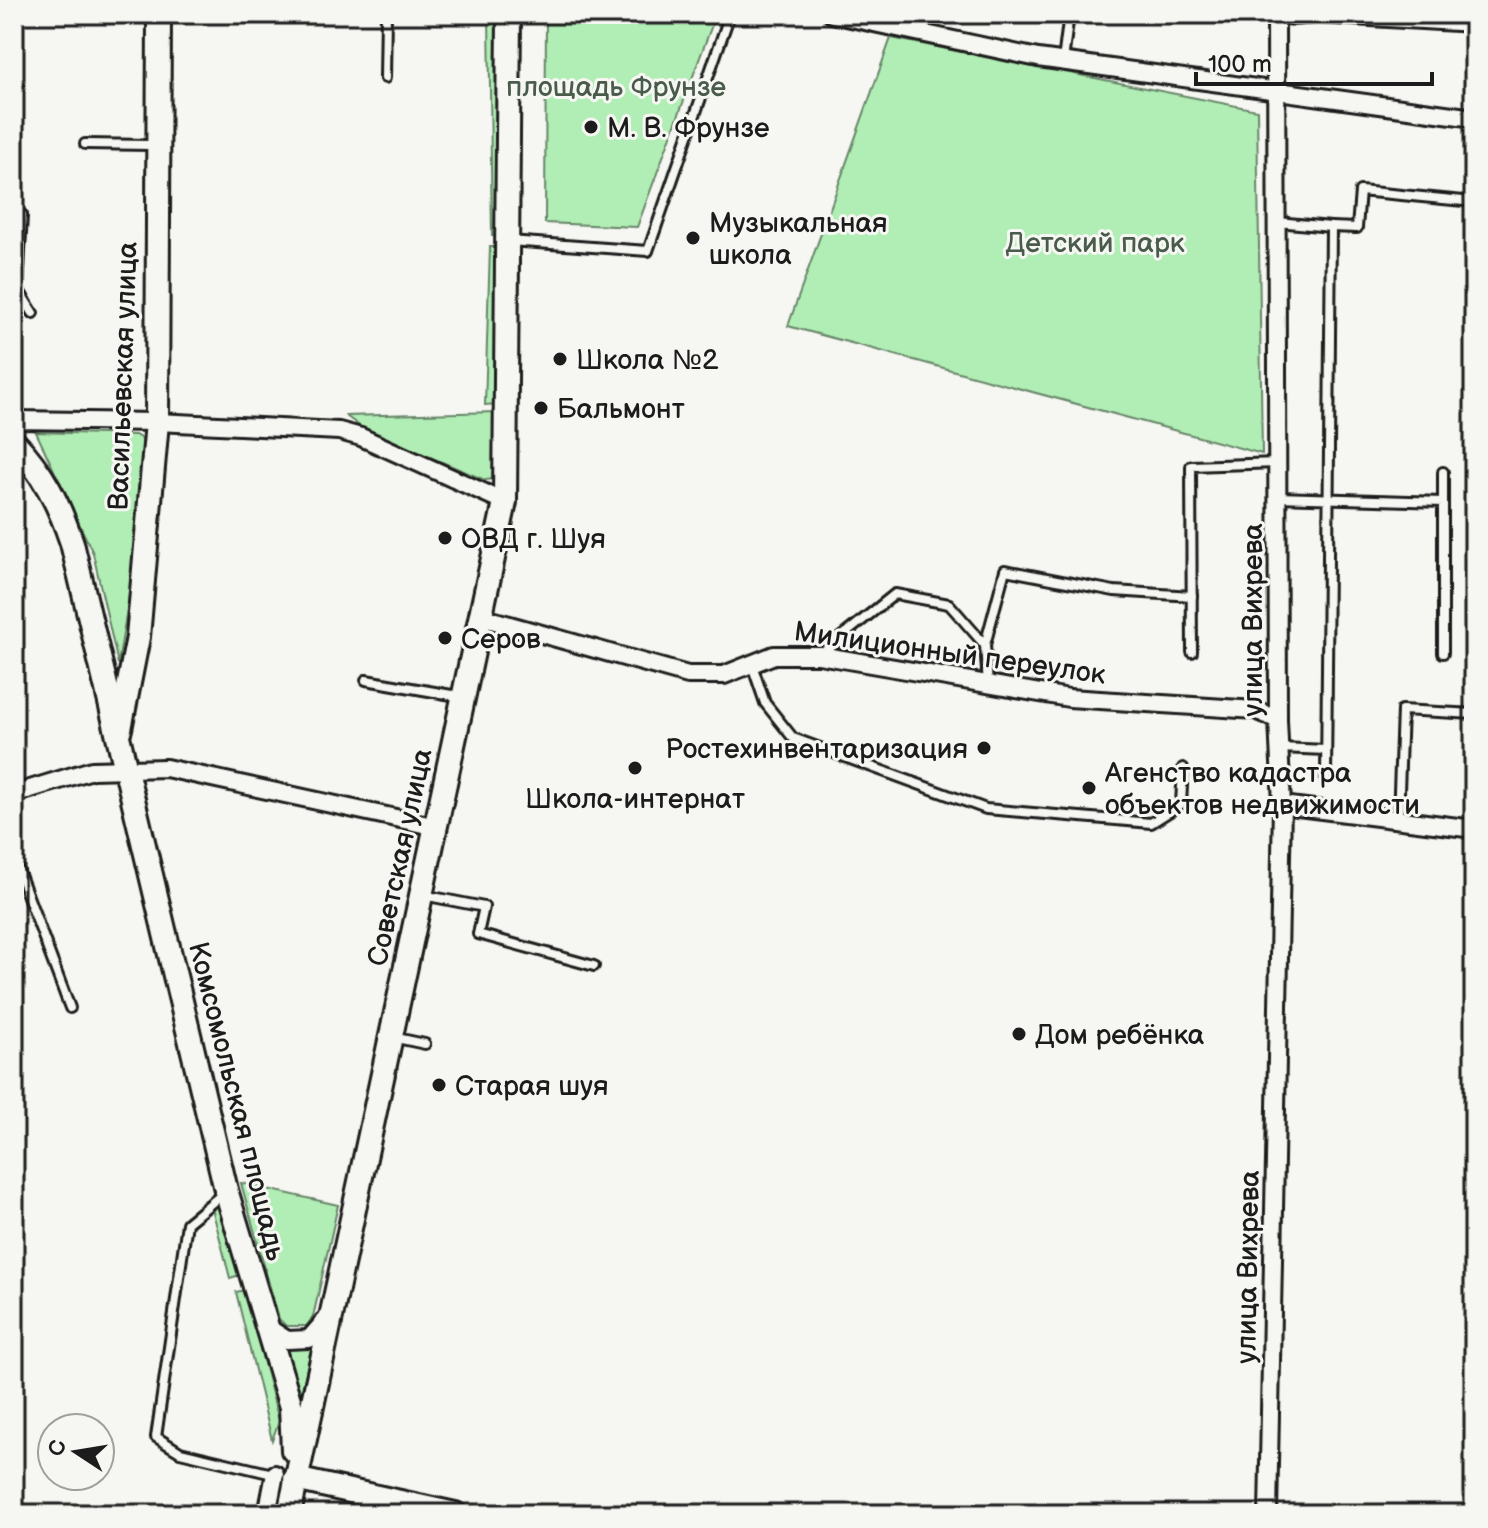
<svg xmlns="http://www.w3.org/2000/svg" width="1488" height="1528" font-family="'Balsamiq Sans',sans-serif">
<style>
.green{fill:#b1eeb5;stroke:#668568;stroke-width:2}
.lines{fill:none;stroke-linecap:round;stroke-linejoin:round}
.lane-casing{stroke:#1c1c1c;stroke-width:14}
.street-casing{stroke:#1c1c1c;stroke-width:22}
.secondary-casing{stroke:#1c1c1c;stroke-width:28}
.lane{stroke:#f6f6f2;stroke-width:8}
.street{stroke:#f6f6f2;stroke-width:16}
.secondary{stroke:#f6f6f2;stroke-width:22}
.poi-dot{fill:#1c1c1c;stroke:#f6f6f2;stroke-width:3}
.labels{text-anchor:middle;stroke-width:6;stroke-linejoin:round;paint-order:stroke}
.park-label{font-size:28px;fill:#495b4a;stroke:#f6f6f2}
.poi-label{font-size:28px;fill:#1c1c1c;stroke:#f6f6f2;text-anchor:start}
.street-label{font-size:28px;fill:#1c1c1c;stroke:#f6f6f2}
</style>
<rect width="100%" height="100%" fill="#f6f6f2"/>
<filter id="ink" filterUnits="userSpaceOnUse"><feTurbulence type="fractalNoise" baseFrequency=".0125" numOctaves="2"/><feDisplacementMap in="SourceGraphic" scale="16" xChannelSelector="R" yChannelSelector="G"/><feConvolveMatrix kernelMatrix="1 2 1 2 8 2 1 2 1" color-interpolation-filters="sRGB"/></filter>
<g filter="url(#ink)">
<g class="green">
<path d="M 489,14 L 503,17 L 502,236 L 492,236 Z"/>
<path d="M 546,14 L 716,14 L 637,227 L 545,223 Z"/>
<path d="M 891,38 L 1257,110 L 1262,454 L 788,326 Z"/>
<path d="M 490,247 L 502,247 L 498,404 L 485,405 Z"/>
<path d="M 497,412 L 494,479 L 485,480 L 365,430 L 346,416 Z"/>
<path d="M 36,432 L 135,435 L 142,439 L 149,475 L 118,664 L 93,553 Z"/>
<path d="M 241,1183 L 338,1205 L 313,1317 L 306,1326 L 286,1326 L 279,1319 Z"/>
<path d="M 220,1201 L 240,1275 L 230,1278 L 212,1208 Z"/>
<path d="M 245,1290 L 279,1421 L 272,1440 L 236,1292 Z"/>
<path d="M 313,1342 L 300,1399 L 285,1348 L 304,1348 Z"/>
</g>
<g class="lines">
<defs>
<g id="lane">
<path d="M 1276,21 L 1318,18 L 1474,27"/>
<path d="M 1063,61 L 1069,14"/>
<path d="M 385,78 L 386,14"/>
<path d="M 85,144 L 150,145"/>
<path d="M 14,214 L 22,215 L 18,289 L 33,313"/>
<path d="M 1277,222 L 1331,227 L 1326,780"/>
<path d="M 1331,227 L 1357,228 L 1360,191 L 1474,202"/>
<path d="M 509,241 L 648,251 L 730,14"/>
<path d="M 1277,497 L 1443,502 L 1443,653"/>
<path d="M 1443,502 L 1443,472"/>
<path d="M 985,645 L 1005,570 L 1114,591 L 1192,596"/>
<path d="M 1192,652 L 1191,466 L 1277,463"/>
<path d="M 820,654 L 895,594 L 949,604 L 985,645 L 988,684"/>
<path d="M 752,665 L 765,703 L 793,738 L 986,809 L 1151,823 L 1181,804 L 1183,768"/>
<path d="M 366,680 L 463,697"/>
<path d="M 1280,748 L 1326,750"/>
<path d="M 1398,819 L 1402,710 L 1474,714"/>
<path d="M 14,859 L 70,1008"/>
<path d="M 423,895 L 484,907 L 478,934 L 594,966"/>
<path d="M 392,1037 L 425,1044"/>
<path d="M 226,1191 L 187,1223 L 156,1437 L 180,1452 L 277,1475"/>
</g>
<g id="street">
<path d="M 832,14 L 1038,58 L 1474,118"/>
<path d="M 14,420 L 157,422 L 339,431 L 361,437 L 505,502"/>
<path d="M 481,617 L 688,675 L 724,675 L 774,655 L 819,655 L 1069,698 L 1256,710 L 1278,720"/>
<path d="M 14,794 L 92,770 L 166,768 L 437,827"/>
<path d="M 1282,805 L 1474,829"/>
<path d="M 267,1327 L 287,1340 L 309,1339 L 330,1315"/>
<path d="M 267,1514 L 275,1474"/>
<path d="M 1268,1514 L 1282,805 L 1278,720 L 1276,14"/>
</g>
<g id="secondary">
<path d="M 14,442 C 43,472 59,504 72,543 L 226,1190 L 291,1407 L 293,1450"/>
<path d="M 120,729 L 138,637 L 157,422 L 159,14"/>
<path d="M 295,1479 L 455,1514"/>
<path d="M 289,1514 L 505,502 L 509,14"/>
</g>
</defs>
<use href="#lane" class="lane-casing"/>
<use href="#street" class="street-casing"/>
<use href="#secondary" class="secondary-casing"/>
<use href="#lane" class="lane"/>
<use href="#street" class="street"/>
<use href="#secondary" class="secondary"/>
</g>
</g>
<g class="poi-dot">
<circle cx="591" cy="127" r="8"/>
<circle cx="693" cy="238" r="8"/>
<circle cx="560" cy="359" r="8"/>
<circle cx="541" cy="408" r="8"/>
<circle cx="445" cy="538" r="8"/>
<circle cx="445" cy="638" r="8"/>
<circle cx="984" cy="748" r="8"/>
<circle cx="635" cy="768" r="8"/>
<circle cx="1089" cy="788" r="8"/>
<circle cx="1019" cy="1034" r="8"/>
<circle cx="439" cy="1085" r="8"/>
</g>
<g class="labels">
<g class="park-label">
<text x="616" y="96">площадь Фрунзе</text>
<text x="1095" y="252">Детский парк</text>
</g>
<g class="poi-label">
<text x="607" y="137">М. В. Фрунзе</text>
<text x="709" y="232">Музыкальная<tspan x="709" dy="32">школа</tspan></text>
<text x="576" y="369">Школа №2</text>
<text x="557" y="418">Бальмонт</text>
<text x="461" y="548">ОВД г. Шуя</text>
<text x="461" y="648">Серов</text>
<text x="968" y="758" text-anchor="end">Ростехинвентаризация</text>
<text x="1105" y="782">Агенство кадастра<tspan x="1105" dy="32">объектов недвижимости</tspan></text>
<text x="635" y="808" text-anchor="middle">Школа-интернат</text>
<text x="1035" y="1044">Дом ребёнка</text>
<text x="455" y="1095">Старая шуя</text>
</g>
<g class="street-label">
<text transform="translate(122 376) rotate(-88)" y="10">Васильевская улица</text>
<text transform="translate(1252 620) rotate(-90)" y="10">улица Вихрева</text>
<text transform="translate(950 652) rotate(8)" y="10">Милиционный переулок</text>
<text transform="translate(399 857) rotate(-78)" y="10">Советская улица</text>
<text transform="translate(238 1101) rotate(76)" y="10">Комсомольская площадь</text>
<text transform="translate(1247 1267) rotate(-89)" y="10">улица Вихрева</text>
</g>
</g>
<rect width="1488" height="1528" fill="none" stroke="#f6f6f2" stroke-width="48"/>
<rect x="24" y="24" width="1440" height="1480" fill="none" stroke="#1c1c1c" stroke-width="3" filter="url(#ink)"/>
<g transform="translate(76 1452) rotate(282)"><circle r="38" fill="#f6f6f2" stroke="#9f9f9c" stroke-width="2"/>
<path d="M0-6L14 30L0 20L-14 30Z" fill="#1c1c1c"/>
<text y="-12" font-size="22" font-weight="bold" text-anchor="middle" fill="#1c1c1c">С</text>
</g>
<path d="M1196 72v12h236v-12" fill="none" stroke="#1c1c1c" stroke-width="4"/>
<text x="1208" y="72" font-size="24" fill="#1c1c1c" stroke="#f6f6f2" stroke-width="6" paint-order="stroke">100 m</text>
</svg>
